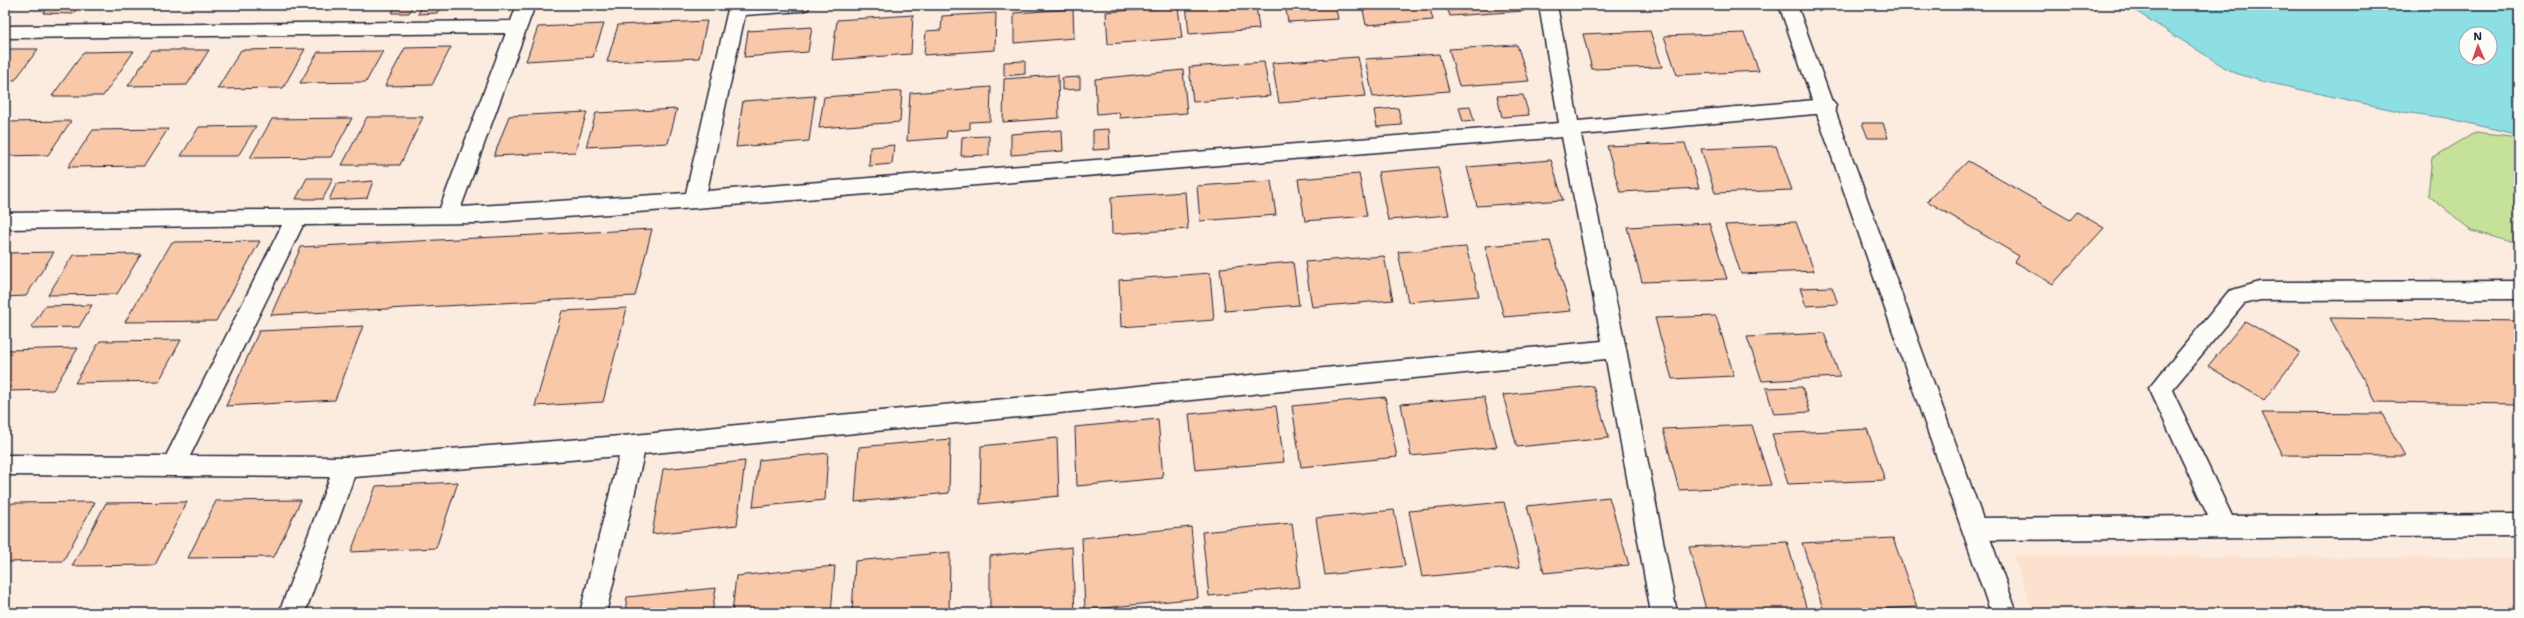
<svg xmlns="http://www.w3.org/2000/svg" width="2524" height="618" font-family="'Shantell Sans',sans-serif">
<style>
.built{fill:#fbe1ce}
.green{fill:#c6e29a;stroke:#74826a}
.water{fill:#8edfe4;stroke:#6393a0;fill-rule:evenodd}
.building{fill:#f9c8a8;stroke:#22223b}
.lines{fill:none;stroke-linecap:round;stroke-linejoin:round}
.minor-casing{stroke:#22223b;stroke-width:3}
.tertiary-casing{stroke:#22223b;stroke-width:3}
.minor{fill:#fdfcf7;fill-rule:evenodd}
.tertiary{fill:#fdfcf7;fill-rule:evenodd}
</style>
<rect width="100%" height="100%" fill="#fcecdf"/>
<filter id="ink" filterUnits="userSpaceOnUse"><feTurbulence type="fractalNoise" baseFrequency=".025" numOctaves="2"/><feDisplacementMap in="SourceGraphic" scale="8" xChannelSelector="R" yChannelSelector="G"/><feConvolveMatrix kernelMatrix="1 2 1 2 8 2 1 2 1" color-interpolation-filters="sRGB"/></filter>
<g filter="url(#ink)">
<path class="built" d="M 2013,556 L 2519,558 L 2519,613 L 2034,613 Z"/>
<path class="green" d="M 2476,132 L 2519,137 L 2519,244 L 2472,231 L 2428,195 L 2432,158 Z"/>
<path class="water" d="M 2126,5 L 2519,5 L 2519,135 L 2447,118 L 2403,112 L 2261,81 L 2232,72 ZM 2466,34 L 2490,34 L 2490,58 L 2466,58 Z"/>
<g class="building">
<path d="M 50,5 L 80,5 L 73,14 L 43,13 Z"/>
<path d="M 396,5 L 413,5 L 409,13 L 392,13 Z"/>
<path d="M 423,5 L 441,5 L 437,13 L 418,14 Z"/>
<path d="M 1186,5 L 1256,5 L 1259,29 L 1189,34 Z"/>
<path d="M 1285,5 L 1335,5 L 1338,19 L 1288,22 Z"/>
<path d="M 1362,5 L 1429,5 L 1433,20 L 1366,25 Z"/>
<path d="M 1446,5 L 1522,5 L 1524,11 L 1450,16 Z"/>
<path d="M 1178,7 L 1182,38 L 1108,44 L 1106,12 Z"/>
<path d="M 1073,9 L 1074,38 L 1014,43 L 1014,13 Z"/>
<path d="M 996,13 L 995,50 L 924,55 L 926,31 L 941,30 L 942,16 Z"/>
<path d="M 913,15 L 911,54 L 832,60 L 837,20 Z"/>
<path d="M 707,21 L 699,58 L 607,62 L 618,25 Z"/>
<path d="M 604,24 L 593,57 L 526,61 L 538,27 Z"/>
<path d="M 812,27 L 808,52 L 744,57 L 748,31 Z"/>
<path d="M 1650,31 L 1662,67 L 1592,69 L 1583,34 Z"/>
<path d="M 1744,33 L 1759,71 L 1677,75 L 1664,36 Z"/>
<path d="M 1517,45 L 1529,81 L 1459,86 L 1449,49 Z"/>
<path d="M 451,47 L 432,85 L 385,86 L 405,48 Z"/>
<path d="M 5,49 L 38,49 L 15,80 L 5,80 Z"/>
<path d="M 305,49 L 283,88 L 217,89 L 241,50 Z"/>
<path d="M 152,50 L 209,50 L 187,85 L 128,86 Z"/>
<path d="M 134,51 L 103,96 L 52,96 L 84,52 Z"/>
<path d="M 383,51 L 366,82 L 300,83 L 318,52 Z"/>
<path d="M 1439,54 L 1449,91 L 1373,97 L 1365,59 Z"/>
<path d="M 1358,57 L 1366,96 L 1279,103 L 1272,63 Z"/>
<path d="M 1025,61 L 1025,74 L 1004,76 L 1004,62 Z"/>
<path d="M 1264,62 L 1270,96 L 1193,102 L 1189,67 Z"/>
<path d="M 1183,70 L 1187,113 L 1120,118 L 1119,112 L 1097,114 L 1095,79 Z"/>
<path d="M 1058,75 L 1059,118 L 1003,122 L 1004,79 Z"/>
<path d="M 1080,77 L 1080,89 L 1062,90 L 1062,78 Z"/>
<path d="M 991,87 L 990,121 L 970,122 L 970,129 L 947,131 L 946,138 L 907,141 L 910,93 Z"/>
<path d="M 902,91 L 900,122 L 819,128 L 824,97 Z"/>
<path d="M 1523,95 L 1529,115 L 1502,117 L 1497,96 Z"/>
<path d="M 815,96 L 809,141 L 736,147 L 743,101 Z"/>
<path d="M 1470,106 L 1474,121 L 1463,122 L 1459,107 Z"/>
<path d="M 1398,108 L 1402,125 L 1377,127 L 1374,110 Z"/>
<path d="M 677,109 L 668,143 L 586,147 L 596,113 Z"/>
<path d="M 587,112 L 575,152 L 494,156 L 509,116 Z"/>
<path d="M 367,117 L 423,117 L 400,165 L 342,165 Z"/>
<path d="M 352,118 L 331,157 L 250,158 L 272,119 Z"/>
<path d="M 71,121 L 48,155 L 5,156 L 5,122 Z"/>
<path d="M 1862,123 L 1883,123 L 1888,138 L 1868,138 Z"/>
<path d="M 256,126 L 238,156 L 181,156 L 199,127 Z"/>
<path d="M 168,129 L 144,166 L 68,167 L 93,130 Z"/>
<path d="M 1109,129 L 1110,149 L 1093,150 L 1093,130 Z"/>
<path d="M 1062,130 L 1063,151 L 1011,155 L 1011,134 Z"/>
<path d="M 989,136 L 989,155 L 961,156 L 962,137 Z"/>
<path d="M 1685,143 L 1699,188 L 1620,192 L 1607,146 Z"/>
<path d="M 894,145 L 892,164 L 869,166 L 870,147 Z"/>
<path d="M 1776,146 L 1792,190 L 1715,193 L 1701,149 Z"/>
<path d="M 1551,160 L 1563,200 L 1477,206 L 1467,167 Z"/>
<path d="M 1968,161 L 2070,220 L 2077,212 L 2104,228 L 2053,284 L 2015,262 L 2019,256 L 1927,201 Z"/>
<path d="M 1438,167 L 1449,215 L 1388,220 L 1378,172 Z"/>
<path d="M 1359,174 L 1367,216 L 1305,221 L 1298,179 Z"/>
<path d="M 307,178 L 333,178 L 323,199 L 296,199 Z"/>
<path d="M 373,181 L 367,198 L 329,200 L 336,184 Z"/>
<path d="M 1271,181 L 1276,215 L 1200,221 L 1197,186 Z"/>
<path d="M 1185,192 L 1188,229 L 1112,234 L 1111,197 Z"/>
<path d="M 1796,222 L 1814,271 L 1741,274 L 1725,225 Z"/>
<path d="M 1709,223 L 1727,279 L 1642,282 L 1627,227 Z"/>
<path d="M 652,229 L 635,296 L 271,315 L 301,247 Z"/>
<path d="M 260,241 L 216,321 L 125,322 L 172,242 Z"/>
<path d="M 1550,241 L 1571,311 L 1504,317 L 1485,246 Z"/>
<path d="M 1466,247 L 1479,296 L 1408,302 L 1398,252 Z"/>
<path d="M 54,252 L 26,296 L 5,297 L 5,253 Z"/>
<path d="M 141,254 L 117,294 L 48,295 L 73,255 Z"/>
<path d="M 1384,256 L 1393,300 L 1312,307 L 1305,262 Z"/>
<path d="M 1293,262 L 1299,305 L 1225,311 L 1220,268 Z"/>
<path d="M 1210,273 L 1214,320 L 1121,327 L 1119,280 Z"/>
<path d="M 1832,287 L 1838,304 L 1806,306 L 1800,288 Z"/>
<path d="M 92,305 L 79,327 L 31,328 L 45,306 Z"/>
<path d="M 627,308 L 603,402 L 535,406 L 562,311 Z"/>
<path d="M 1716,316 L 1734,376 L 1672,379 L 1655,318 Z"/>
<path d="M 2330,318 L 2519,321 L 2519,404 L 2376,402 Z"/>
<path d="M 2245,321 L 2300,353 L 2264,400 L 2208,366 Z"/>
<path d="M 363,326 L 335,400 L 226,406 L 259,331 Z"/>
<path d="M 1824,333 L 1840,377 L 1762,381 L 1747,337 Z"/>
<path d="M 181,340 L 159,381 L 75,383 L 100,341 Z"/>
<path d="M 78,348 L 53,390 L 5,391 L 5,354 L 8,350 Z"/>
<path d="M 1593,386 L 1609,438 L 1517,447 L 1503,395 Z"/>
<path d="M 1802,387 L 1810,412 L 1774,414 L 1766,388 Z"/>
<path d="M 1385,397 L 1397,457 L 1301,467 L 1292,406 Z"/>
<path d="M 1484,397 L 1497,447 L 1411,456 L 1401,404 Z"/>
<path d="M 1276,406 L 1284,462 L 1195,470 L 1189,414 Z"/>
<path d="M 2262,413 L 2382,414 L 2405,456 L 2283,455 Z"/>
<path d="M 1158,419 L 1163,478 L 1077,486 L 1075,427 Z"/>
<path d="M 1752,425 L 1771,485 L 1679,490 L 1663,429 Z"/>
<path d="M 1867,429 L 1885,480 L 1788,484 L 1772,434 Z"/>
<path d="M 1057,438 L 1059,496 L 980,504 L 981,446 Z"/>
<path d="M 950,439 L 949,493 L 855,502 L 859,447 Z"/>
<path d="M 828,453 L 825,500 L 753,507 L 759,460 Z"/>
<path d="M 745,461 L 737,525 L 652,534 L 663,469 Z"/>
<path d="M 458,482 L 436,548 L 351,552 L 376,486 Z"/>
<path d="M 1609,497 L 1629,565 L 1544,573 L 1527,506 Z"/>
<path d="M 301,500 L 274,557 L 188,558 L 216,501 Z"/>
<path d="M 95,502 L 63,561 L 5,562 L 5,514 L 12,503 Z"/>
<path d="M 187,502 L 155,565 L 72,566 L 106,503 Z"/>
<path d="M 1504,502 L 1520,567 L 1422,577 L 1409,511 Z"/>
<path d="M 1394,510 L 1405,566 L 1325,575 L 1316,518 Z"/>
<path d="M 1292,523 L 1300,587 L 1209,596 L 1202,532 Z"/>
<path d="M 1191,527 L 1198,598 L 1085,610 L 1082,538 Z"/>
<path d="M 1893,538 L 1917,607 L 1824,612 L 1802,543 Z"/>
<path d="M 1787,542 L 1807,610 L 1707,613 L 1689,547 Z"/>
<path d="M 1072,547 L 1075,613 L 990,613 L 990,556 Z"/>
<path d="M 950,552 L 949,613 L 852,613 L 855,561 Z"/>
<path d="M 835,566 L 831,613 L 732,613 L 736,576 Z"/>
<path d="M 716,588 L 712,613 L 625,613 L 627,597 Z"/>
<path d="M 541,609 L 540,613 L 464,613 Z"/>
</g>
<g class="lines">
<defs>
<g id="minor">
<path d="M 517,5 L 535,5 L 461,207 L 686,193 L 729,5 L 810,5 L 808,9 L 801,11 L 745,15 L 707,191 L 1559,123 L 1539,5 L 1557,5 L 1578,121 L 1826,99 L 1833,101 L 1836,106 L 1833,111 L 1826,113 L 1581,135 L 1626,349 L 1677,613 L 1651,613 L 1606,359 L 644,454 L 606,613 L 580,613 L 619,456 L 354,477 L 305,613 L 279,613 L 330,477 L 5,475 L 5,455 L 166,456 L 282,225 L 5,229 L 5,213 L 440,208 L 506,33 L 5,38 L 5,26 L 511,21 ZM 1562,137 L 1602,341 L 634,435 L 346,457 L 190,456 L 303,225 L 478,223 L 695,208 Z"/>
<path d="M 2519,281 L 2519,299 L 2260,300 L 2244,304 L 2172,390 L 2232,516 L 2519,514 L 2519,536 L 1977,540 L 1968,537 L 1965,529 L 1968,521 L 1977,518 L 2208,516 L 2149,388 L 2229,291 L 2260,282 Z"/>
</g>
<path id="tertiary" d="M 1779,5 L 1797,5 L 2017,613 L 1991,613 Z"/>
</defs>
<use href="#minor" class="minor-casing"/>
<use href="#tertiary" class="tertiary-casing"/>
<use href="#minor" class="minor"/>
<use href="#tertiary" class="tertiary"/>
</g>
</g>
<rect width="2524" height="618" fill="none" stroke="#fdfcf7" stroke-width="20"/>
<rect x="10" y="10" width="2504" height="598" fill="none" stroke="#22223b" stroke-width="1.5" filter="url(#ink)"/>
<g transform="translate(2478 46) rotate(358)"><circle r="19" fill="#fdfcf7" stroke="#a5a5ac"/>
<path d="M0-3L7 15L0 10L-7 15Z" fill="#d1495b"/>
<text y="-6" font-size="11" font-weight="bold" text-anchor="middle" fill="#22223b">N</text>
</g>
</svg>
